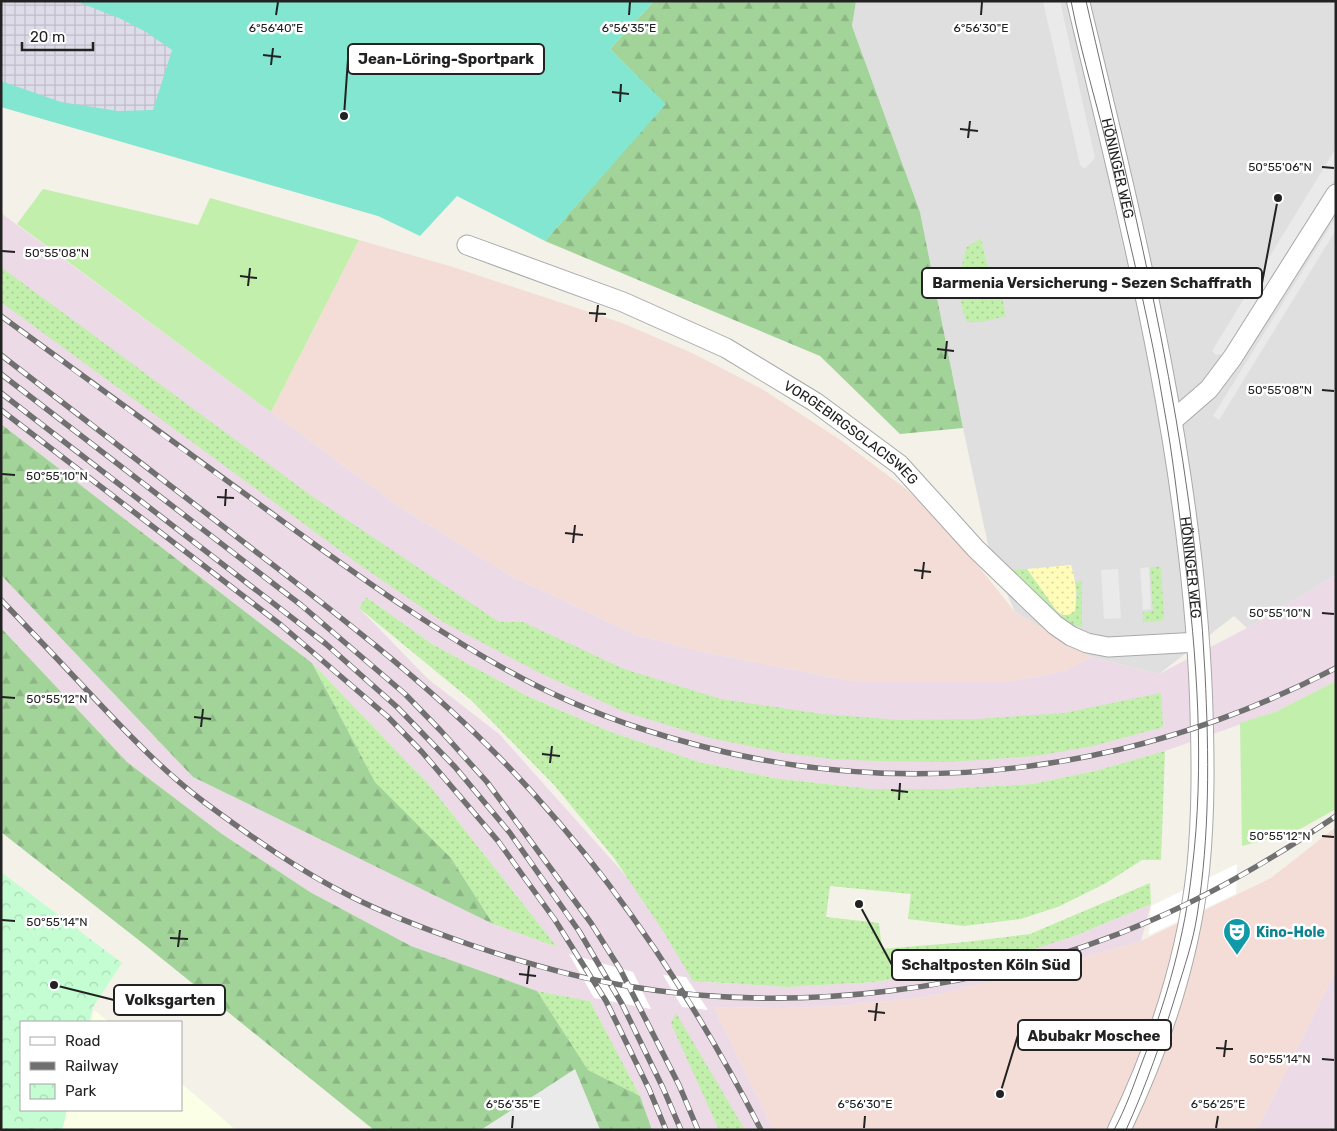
<svg xmlns="http://www.w3.org/2000/svg" width="1337" height="1131" font-family="Rubik,sans-serif">
<style>
.residential{fill:#e0dfdf;fill-rule:evenodd}
.commercial{fill:#f4ddd7}
.education{fill:#fbffe5}
.railway{fill:#ecdae6}
.grass{fill:url(#grass-dots)}
.forest{fill:url(#forest-firs)}
.sand{fill:url(#sand-dots)}
.park{fill:url(#park-crowns)}
.garden{fill:#c2efac}
.pitch{fill:#82e6d0}
.parking{fill:#eaeaea}
.plaza{fill:url(#plaza-grid)}
.pier{fill:#fff}
.lines{fill:none;stroke-linecap:round;stroke-linejoin:round}
.minor-casing{stroke:#a9a9a9;stroke-width:21}
.tertiary-casing{stroke:#a9a9a9;stroke-width:24}
.minor{stroke:#fff;stroke-width:19}
.tertiary{stroke:#fff;stroke-width:22}
.tram{stroke:#707070;stroke-width:1}
.rail-casing{stroke:#707070;stroke-width:5.5}
.rail{stroke:#fff;stroke-width:4;stroke-dasharray:11;stroke-linecap:butt}
.ticks{fill:none;stroke:#222;stroke-width:2}
.labels{text-anchor:middle;stroke-width:5;stroke-linejoin:round;paint-order:stroke}
.street-label{font-size:14px;fill:#222;stroke:#fff}
.culture-label{font-size:14px;font-weight:bold;fill:#0d838f;stroke:#fff;text-anchor:start}
.ticks-label{font-size:12px;text-anchor:middle;fill:#222;stroke:#fff;stroke-width:5;stroke-linejoin:round;paint-order:stroke}
.leader{fill:none;stroke:#222;stroke-width:2}
.callout-dot{fill:#222;stroke:#fff;stroke-width:2}
.callout{fill:#fff;stroke:#222;stroke-width:2}
.callout-label{font-size:15px;text-anchor:middle;font-weight:bold;fill:#222}
</style>
<defs>
<pattern id="grass-dots" width="8" height="8" patternUnits="userSpaceOnUse" patternTransform="scale(1.25)"><rect width="8" height="8" fill="#c2efac"/><path d="M2 2h.1M6 6h.1" fill="none" stroke="#a6cd94" stroke-width="1.8" stroke-linecap="round"/></pattern>
<pattern id="forest-firs" width="22" height="20" patternUnits="userSpaceOnUse" patternTransform="scale(1.25)"><rect width="22" height="20" fill="#a2d49a"/><path d="M5 1l3.5 6h-7zM16 11l3.5 6h-7z" fill="#8bb684"/></pattern>
<pattern id="sand-dots" width="8" height="8" patternUnits="userSpaceOnUse" patternTransform="scale(1.25)"><rect width="8" height="8" fill="#fffcba"/><path d="M2 2h.1M6 6h.1" fill="none" stroke="#dad8a0" stroke-width="1.8" stroke-linecap="round"/></pattern>
<pattern id="park-crowns" width="20" height="18" patternUnits="userSpaceOnUse" patternTransform="scale(1.25)"><rect width="20" height="18" fill="#c4fdd2"/><path d="M2 6a3 3 0 1 1 6 0M12 15a3 3 0 1 1 6 0" fill="none" stroke="#a8d9b4"/></pattern>
<pattern id="plaza-grid" width="8" height="8" patternUnits="userSpaceOnUse" patternTransform="scale(1.25)"><rect width="8" height="8" fill="#dedce9"/><path d="M0 4h8M4 0v8" fill="none" stroke="#bebcc8"/></pattern>
</defs>
<rect width="100%" height="100%" fill="#f3f1e8"/>
<path class="residential" d="M 856,1 L 1336,1 L 1336,575 L 1247,628 L 1234,616 L 1159,674 L 1091,657 L 1015,612 L 990,554 L 963,428 L 920,212 L 852,26 ZM 981,238 L 991,280 L 998,278 L 961,301 Z"/>
<g class="commercial">
<path d="M 359,240 L 453,267 L 622,323 L 692,353 L 762,389 L 839,439 L 906,489 L 950,531 L 1015,612 L 1091,657 L 1064,671 L 1009,682 L 857,682 L 703,652 L 634,634 L 511,576 L 397,505 L 271,412 Z"/>
<path d="M 1336,827 L 1336,970 L 1257,1130 L 773,1130 L 714,1007 L 781,1008 L 840,1006 L 926,997 L 1044,969 L 1141,941 L 1271,878 Z"/>
</g>
<g class="education">
<path d="M 94,1010 L 109,1022 L 91,1022 Z"/>
<path d="M 181,1083 L 236,1130 L 62,1130 L 67,1110 L 181,1110 Z"/>
</g>
<g class="railway">
<path d="M 1,213 L 397,505 L 511,576 L 634,634 L 703,652 L 857,682 L 1009,682 L 1064,671 L 1091,657 L 1159,674 L 1247,628 L 1336,575 L 1336,681 L 1275,712 L 1165,751 L 1095,771 L 1032,784 L 945,789 L 871,789 L 773,778 L 699,762 L 611,732 L 527,696 L 432,644 L 366,597 L 359,608 L 428,679 L 499,734 L 693,951 L 705,982 L 787,987 L 875,982 L 976,965 L 1077,935 L 1151,904 L 1141,941 L 1044,969 L 926,997 L 840,1006 L 781,1008 L 714,1007 L 773,1130 L 652,1130 L 640,1096 L 590,1001 L 537,991 L 411,946 L 310,892 L 222,834 L 127,762 L 1,628 L 1,575 L 193,777 L 493,924 L 557,947 L 431,787 L 312,663 L 1,424 Z"/>
<path d="M 1336,970 L 1336,1130 L 1257,1130 Z"/>
</g>
<g class="grass">
<path d="M 981,238 L 991,280 L 998,278 L 1006,316 L 981,322 L 967,322 C 956,298 959,271 967,247 Z"/>
<path d="M 1,267 L 313,497 L 499,622 L 523,622 L 624,669 L 721,699 L 822,714 L 899,720 L 978,719 L 1064,713 L 1161,693 L 1163,727 L 1093,746 L 1035,756 L 948,762 L 876,761 L 832,759 L 784,753 L 710,738 L 625,712 L 542,674 L 443,622 L 360,565 L 1,302 Z"/>
<path d="M 1150,567 L 1161,567 L 1164,618 L 1160,621 L 1143,622 L 1143,612 L 1153,611 Z"/>
<path d="M 1027,569 L 1060,615 L 1075,611 L 1077,592 L 1075,583 L 1082,581 L 1082,627 L 1066,624 L 1013,570 Z"/>
<path d="M 366,597 L 432,644 L 527,696 L 611,732 L 699,762 L 773,778 L 871,789 L 945,789 L 1032,784 L 1095,771 L 1165,751 L 1161,860 L 1142,860 L 1106,883 L 1060,906 L 1021,919 L 964,926 L 908,919 L 911,894 L 830,886 L 826,917 L 879,923 L 882,949 L 966,942 L 1030,934 L 1150,883 L 1151,904 L 1077,935 L 1028,951 L 976,965 L 875,982 L 787,987 L 693,981 L 663,931 L 614,858 L 555,786 L 472,701 L 359,608 Z"/>
<path d="M 312,663 L 431,787 L 557,947 L 493,924 L 451,858 L 375,782 Z"/>
<path d="M 537,991 L 590,1001 L 640,1096 L 588,1070 Z"/>
<path d="M 676,1013 L 745,1130 L 719,1130 L 671,1023 Z"/>
</g>
<g class="forest">
<path d="M 654,1 L 856,1 L 852,26 L 920,212 L 963,428 L 900,434 L 820,356 L 545,241 L 665,104 L 610,49 Z"/>
<path d="M 1,424 L 312,663 L 375,782 L 451,858 L 493,924 L 193,777 L 1,575 Z"/>
<path d="M 1,628 L 127,762 L 222,834 L 310,892 L 411,946 L 537,991 L 588,1070 L 640,1096 L 652,1130 L 600,1130 L 575,1070 L 481,1130 L 374,1130 L 145,945 L 1,832 Z"/>
</g>
<path class="sand" d="M 1071,565 C 1076,581 1077,595 1075,611 C 1068,617 1062,616 1056,610 L 1027,569 Z"/>
<path class="park" d="M 1,872 L 122,963 L 93,1007 L 89,1022 L 21,1022 L 21,1110 L 67,1110 L 62,1130 L 1,1130 Z"/>
<g class="garden">
<path d="M 43,189 L 198,225 L 210,198 L 359,240 L 271,412 L 17,224 Z"/>
<path d="M 1336,681 L 1336,809 L 1293,833 L 1242,846 L 1240,723 L 1275,712 Z"/>
</g>
<path class="pitch" d="M 1,1 L 654,1 L 610,49 L 666,104 L 545,241 L 457,196 L 420,236 L 378,216 L 1,107 Z"/>
<g class="parking">
<path d="M 1043,1 L 1060,1 L 1095,158 L 1085,169 L 1080,165 Z"/>
<path d="M 1336,148 L 1336,177 L 1228,353 L 1216,355 L 1212,351 Z"/>
<path d="M 1336,217 L 1336,230 L 1219,420 L 1213,416 Z"/>
<path d="M 1149,567 L 1151,609 L 1143,610 L 1140,568 Z"/>
<path d="M 1118,569 L 1121,618 L 1104,619 L 1101,570 Z"/>
<path d="M 575,1069 L 600,1130 L 481,1130 Z"/>
</g>
<path class="plaza" d="M 1,1 L 75,1 L 119,18 L 146,32 L 172,50 L 153,110 L 118,111 L 61,102 L 1,81 Z"/>
<g class="pier">
<path d="M 1237,864 L 1236,894 L 1149,935 L 1151,906 Z"/>
<path d="M 569,954 L 633,972 L 651,1009 L 594,998 Z"/>
<path d="M 663,975 L 686,977 L 708,1010 L 682,1007 Z"/>
</g>
<g class="lines">
<defs>
<g id="minor">
<path id="s1" d="M 467,245 L 623,302 L 726,348 L 815,402 L 900,465 L 976,549 L 1055,625 L 1071,636 L 1087,643 L 1108,647 L 1199,642"/>
<path d="M 1171,422 L 1209,389 L 1233,357 L 1336,194"/>
</g>
<g id="tertiary">
<path id="s2" d="M 1078,1 C 1133,229 1192,461 1201,696 C 1203,754 1204,812 1198,870 C 1188,960 1158,1049 1119,1130"/>
</g>
</defs>
<use href="#minor" class="minor-casing"/>
<use href="#tertiary" class="tertiary-casing"/>
<use href="#minor" class="minor"/>
<use href="#tertiary" class="tertiary"/>
<g class="tram">
<path d="M 1071,1 C 1082,58 1100,114 1113,170 C 1131,249 1151,328 1164,408 C 1173,456 1178,504 1184,552 C 1197,657 1205,765 1192,870 C 1185,935 1167,999 1143,1060 C 1134,1084 1126,1108 1114,1130"/>
<path d="M 1086,1 C 1137,223 1194,445 1205,673 C 1209,755 1210,835 1197,916 C 1193,942 1184,968 1176,994 C 1162,1040 1146,1086 1126,1130"/>
</g>
<defs>
<g id="rail">
<path d="M 1,316 C 99,388 197,460 296,531 C 373,586 449,641 533,684 C 582,709 634,728 686,742 C 906,804 1134,773 1336,668"/>
<path d="M 1,355 C 83,418 164,481 246,544 C 329,608 412,671 487,745 C 600,857 689,989 761,1130"/>
<path d="M 1,374 L 301,605 L 405,694 L 441,731 L 487,782 L 591,923 L 620,969 L 679,1085 L 698,1130"/>
<path d="M 1,393 L 326,644 L 397,707 L 455,767 L 510,833 L 579,931 L 622,1004 L 663,1088 L 681,1130"/>
<path d="M 1,410 L 281,625 L 388,717 L 422,752 L 498,841 L 555,920 L 606,1001 L 649,1089 L 666,1130"/>
<path d="M 1,600 C 33,633 64,666 95,699 C 129,735 164,772 204,802 C 250,836 298,870 350,896 C 387,915 428,930 468,944 C 518,961 569,976 621,985 C 795,1016 990,991 1152,920 C 1217,892 1277,856 1336,816"/>
</g>
</defs>
<use href="#rail" class="rail-casing"/>
<use href="#rail" class="rail"/>
</g>
<path class="ticks" d="M 276,15 L 278,2M 629,15 L 630,2M 981,15 L 982,2M 263,55 L 281,57M 271,65 L 273,48M 612,92 L 629,94M 620,102 L 621,84M 960,129 L 978,131M 968,138 L 970,121M 1322,167 L 1334,168M 2,251 L 15,252M 240,276 L 257,278M 248,286 L 250,268M 589,313 L 606,314M 596,322 L 598,305M 937,349 L 954,351M 945,359 L 947,341M 1322,390 L 1334,391M 2,474 L 15,475M 217,497 L 234,498M 225,506 L 226,489M 565,533 L 583,535M 573,543 L 575,525M 914,570 L 931,572M 922,579 L 924,562M 1322,613 L 1334,614M 2,697 L 15,698M 194,717 L 211,719M 201,727 L 203,709M 542,754 L 560,756M 550,763 L 552,746M 891,790 L 908,792M 899,800 L 900,783M 1322,836 L 1334,837M 2,920 L 15,921M 170,938 L 188,939M 178,947 L 180,930M 519,974 L 536,976M 527,984 L 529,966M 868,1011 L 885,1013M 875,1021 L 877,1003M 1216,1048 L 1233,1049M 1224,1057 L 1226,1040M 1322,1059 L 1334,1060M 512,1128 L 513,1116M 864,1128 L 865,1116M 1216,1128 L 1218,1116"/>
<defs>
<symbol id="theatre-pin" viewBox="-11 -11 22 30"><path d="M0 17L-7.5 6A9.5 9.5 0 1 1 7.5 6Z" fill="#0f9aa8" stroke="#fff"/><path d="M-5-5.5Q0-4 5-5.5V0Q5 5 0 6Q-5 5-5 0ZM-3.3-2.5H-1v1.5H-3.3ZM1-2.5H3.3v1.5H1ZM-2.8 1Q0 5.5 2.8 1Z" fill="#fff"/></symbol>
</defs>
<g fill-rule="evenodd">
<use href="#theatre-pin" x="1221" y="916" width="32" height="43"/>
</g>
<g class="labels">
<g class="street-label">
<text dy="5" stroke="none"><textPath href="#s2" startOffset="172">HÖNINGER WEG</textPath></text>
<text dy="5" stroke="none"><textPath href="#s1" startOffset="430">VORGEBIRGSGLACISWEG</textPath></text>
<text dy="5" stroke="none"><textPath href="#s2" startOffset="578">HÖNINGER WEG</textPath></text>
</g>
<g class="culture-label">
<text x="1256" y="937">Kino-Hole</text>
</g>
</g>
<g class="ticks-label">
<text x="276" y="32">6°56'40"E</text>
<text x="629" y="32">6°56'35"E</text>
<text x="981" y="32">6°56'30"E</text>
<text x="1280" y="171">50°55'06"N</text>
<text x="57" y="257">50°55'08"N</text>
<text x="1280" y="394">50°55'08"N</text>
<text x="57" y="480">50°55'10"N</text>
<text x="1280" y="617">50°55'10"N</text>
<text x="57" y="703">50°55'12"N</text>
<text x="1280" y="840">50°55'12"N</text>
<text x="57" y="926">50°55'14"N</text>
<text x="1280" y="1063">50°55'14"N</text>
<text x="513" y="1108">6°56'35"E</text>
<text x="865" y="1108">6°56'30"E</text>
<text x="1218" y="1108">6°56'25"E</text>
</g>
<path class="leader" d="M344 116L348 59M1278 198L1262 283M859 904L892 965M54 985L114 1000M1000 1094L1018 1035"/>
<g class="callout-dot">
<circle cx="344" cy="116" r="5"/>
<circle cx="1278" cy="198" r="5"/>
<circle cx="859" cy="904" r="5"/>
<circle cx="54" cy="985" r="5"/>
<circle cx="1000" cy="1094" r="5"/>
</g>
<g class="callout">
<rect x="348" y="44" width="196" height="30" rx="5"/>
<rect x="922" y="268" width="340" height="30" rx="5"/>
<rect x="892" y="950" width="189" height="30" rx="5"/>
<rect x="114" y="985" width="111" height="30" rx="5"/>
<rect x="1018" y="1020" width="153" height="30" rx="5"/>
</g>
<g class="callout-label">
<text x="446" y="64">Jean-Löring-Sportpark</text>
<text x="1092" y="288">Barmenia Versicherung - Sezen Schaffrath</text>
<text x="986" y="970">Schaltposten Köln Süd</text>
<text x="170" y="1005">Volksgarten</text>
<text x="1094" y="1041">Abubakr Moschee</text>
</g>
<rect width="1337" height="1131" fill="none" stroke="#222222" stroke-width="5"/>
<rect x="20" y="1021" width="162" height="90" fill="#ffffff" stroke="#a7a7a7"/>
<rect x="30" y="1037" width="25" height="8" fill="#ffffff" stroke="#a7a7a7"/>
<text x="65" y="1046" font-size="15" fill="#222222">Road</text>
<rect x="30" y="1062" width="25" height="8" fill="#707070" stroke="#a7a7a7"/>
<text x="65" y="1071" font-size="15" fill="#222222">Railway</text>
<rect x="30" y="1084" width="25" height="15" fill="url(#park-crowns)" stroke="#a7a7a7"/>
<text x="65" y="1096" font-size="15" fill="#222222">Park</text>
<path d="M22 42v8h71v-8" fill="none" stroke="#222222" stroke-width="2.5"/>
<text x="30" y="42" font-size="15" fill="#222222" stroke="#ffffff" stroke-width="4" paint-order="stroke">20 m</text>
</svg>
